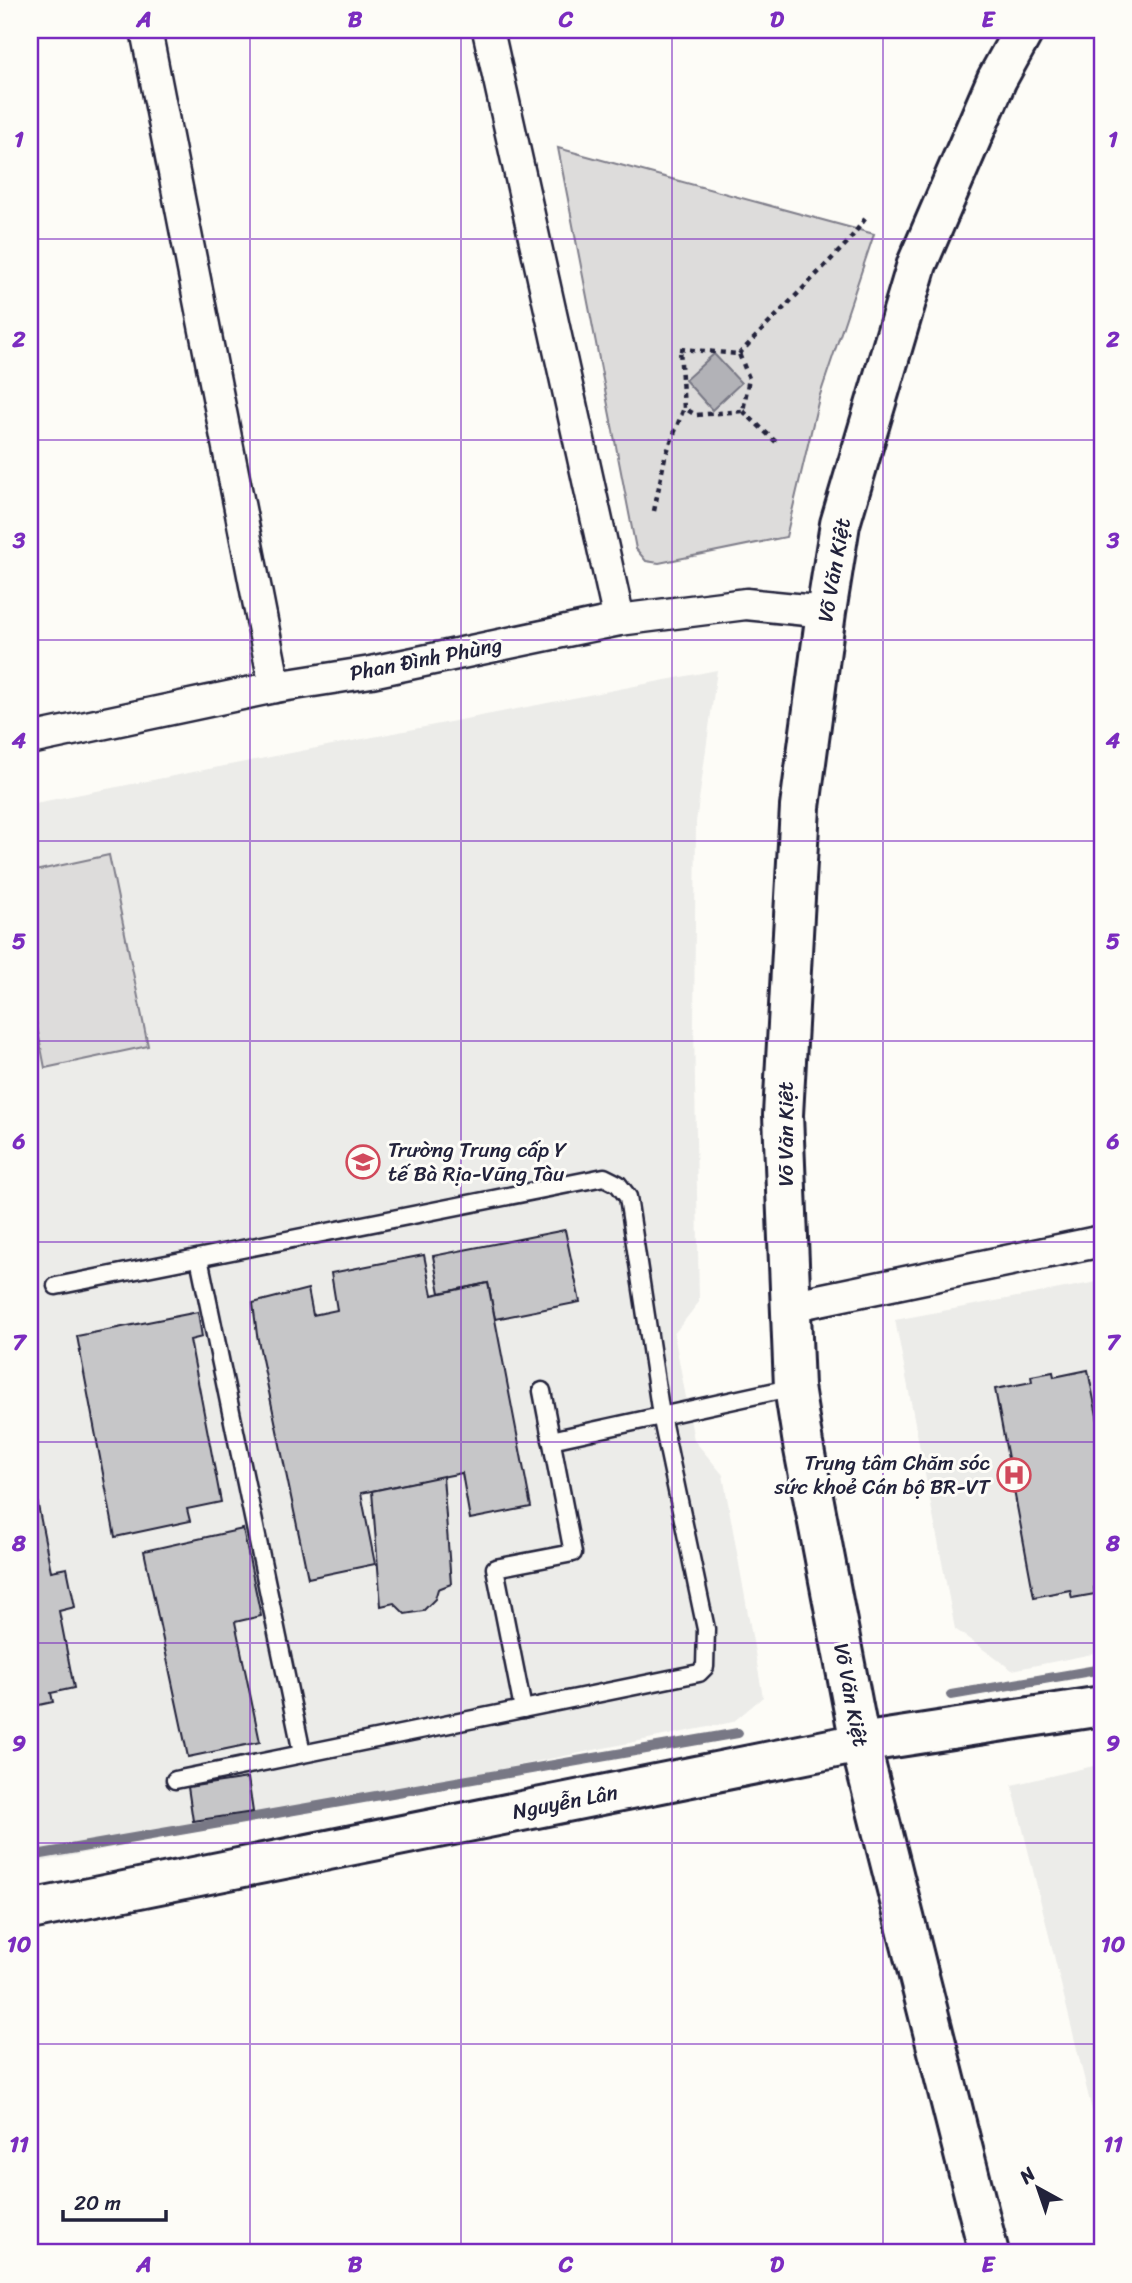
<svg xmlns="http://www.w3.org/2000/svg" width="1132" height="2283" font-family="Sriracha,sans-serif">
<style>
.built{fill:#ecece9}
.green{fill:#dddcdb;stroke:#807f8b;stroke-width:2}
.water{fill:#b2b2b7;stroke:#787885;stroke-width:2}
.lines{fill:none;stroke-linecap:round;stroke-linejoin:round}
.stream{stroke:#787885;stroke-width:10}
.building{fill:#c6c6c8;stroke:#22223b;stroke-width:2}
.service-casing{stroke:#22223b;stroke-width:21}
.minor-casing{stroke:#22223b;stroke-width:35}
.tertiary-casing{stroke:#22223b;stroke-width:44}
.path{stroke:#22223b;stroke-width:4.5;stroke-dasharray:5 5;stroke-linecap:butt}
.service{stroke:#fdfcf7;stroke-width:16}
.minor{stroke:#fdfcf7;stroke-width:30}
.tertiary{stroke:#fdfcf7;stroke-width:38}
.grid{fill:none;stroke:#7b2cbf;stroke-width:2;stroke-opacity:0.55}
.labels{text-anchor:middle;stroke-width:6;stroke-linejoin:round;paint-order:stroke}
.street-label{font-size:21px;fill:#22223b;stroke:#fdfcf7}
.poi-label{font-size:21px;fill:#22223b;stroke:#fdfcf7;text-anchor:start}
.neatline{fill:none;stroke:#7b2cbf;stroke-width:2.5}
.grid-label{font-size:23px;text-anchor:middle;font-weight:bold;fill:#7b2cbf}
</style>
<rect width="100%" height="100%" fill="#fdfcf7"/>
<filter id="ink" filterUnits="userSpaceOnUse"><feTurbulence type="fractalNoise" baseFrequency=".0143" numOctaves="2"/><feDisplacementMap in="SourceGraphic" scale="14" xChannelSelector="R" yChannelSelector="G"/><feConvolveMatrix kernelMatrix="1 2 1 2 8 2 1 2 1" color-interpolation-filters="sRGB"/></filter>
<g filter="url(#ink)">
<g class="built">
<path d="M 717,670 L 696,822 L 694,1027 L 699,1302 L 674,1334 L 694,1440 L 723,1475 L 763,1697 L 733,1722 L 30,1864 L 30,804 Z"/>
<path d="M 1102,1281 L 1102,1652 L 1012,1670 L 955,1629 L 895,1320 Z"/>
<path d="M 1102,1764 L 1102,2151 L 1012,1785 Z"/>
</g>
<g class="green">
<path d="M 558,148 L 874,234 L 819,398 L 786,537 L 659,563 L 646,561 L 636,549 Z"/>
<path d="M 109,855 L 148,1046 L 45,1068 L 30,991 L 30,872 Z"/>
</g>
<path class="water" d="M 714,354 L 741,383 L 712,410 L 685,380 Z"/>
<g class="lines">
<g class="stream">
<path d="M 951,1695 L 1102,1669"/>
<path d="M 30,1856 L 738,1733"/>
</g>
</g>
<g class="building">
<path d="M 565,1230 L 580,1302 L 495,1319 L 488,1283 L 440,1293 L 433,1256 Z"/>
<path d="M 424,1255 L 432,1295 L 488,1283 L 531,1507 L 470,1519 L 462,1473 L 361,1493 L 375,1564 L 308,1578 L 257,1335 L 253,1303 L 308,1289 L 313,1315 L 337,1310 L 331,1273 Z"/>
<path d="M 198,1312 L 202,1337 L 190,1340 L 221,1502 L 187,1509 L 190,1521 L 115,1537 L 77,1336 Z"/>
<path d="M 1088,1370 L 1102,1441 L 1102,1585 L 1094,1587 L 1095,1594 L 1072,1598 L 1070,1590 L 1034,1597 L 995,1389 L 1032,1382 L 1031,1376 L 1053,1372 L 1054,1377 Z"/>
<path d="M 443,1476 L 451,1584 L 438,1589 L 435,1599 L 423,1611 L 405,1614 L 394,1603 L 381,1606 L 372,1491 Z"/>
<path d="M 34,1485 L 51,1571 L 67,1568 L 75,1607 L 59,1611 L 74,1688 L 51,1693 L 53,1702 L 30,1707 L 30,1486 Z"/>
<path d="M 243,1529 L 261,1616 L 235,1622 L 260,1742 L 188,1757 L 144,1551 Z"/>
<path d="M 248,1778 L 253,1812 L 193,1821 L 188,1787 Z"/>
</g>
<g class="lines">
<defs>
<g id="service">
<path d="M 199,1258 L 302,1753"/>
<path d="M 56,1286 L 604,1177 L 618,1184 L 628,1197 L 661,1415 L 706,1629 L 705,1667 L 699,1673 L 175,1780"/>
<path d="M 551,1440 L 794,1387"/>
<path d="M 523,1709 L 495,1568 L 573,1553 L 542,1391"/>
</g>
<g id="minor">
<path d="M 146,30 L 275,687"/>
<path d="M 488,30 L 619,620"/>
<path d="M 30,739 L 275,687 L 371,672 L 619,620 L 746,604 L 826,612"/>
<path d="M 790,1306 L 1102,1241"/>
</g>
<g id="tertiary">
<path d="M 30,1910 L 860,1743 L 1102,1706"/>
<path d="M 989,2253 L 860,1743 L 803,1444 L 794,1387 L 783,1115 L 800,807 L 826,612 L 840,524 L 917,264 L 997,79 L 1024,30"/>
</g>
</defs>
<use href="#service" class="service-casing"/>
<use href="#minor" class="minor-casing"/>
<use href="#tertiary" class="tertiary-casing"/>
<g class="path">
<path d="M 680,349 L 739,354 L 749,378 L 743,411 L 696,415 L 684,408 Z"/>
<path d="M 739,354 L 847,243 L 868,215"/>
<path d="M 743,411 L 777,443"/>
<path d="M 654,511 L 665,457 L 684,408"/>
</g>
<use href="#service" class="service"/>
<use href="#minor" class="minor"/>
<use href="#tertiary" class="tertiary"/>
</g>
</g>
<path class="grid" d="M 250,30 L 250,2253M 461,30 L 461,2253M 672,30 L 672,2253M 883,30 L 883,2253M 30,239 L 1102,239M 30,440 L 1102,440M 30,640 L 1102,640M 30,841 L 1102,841M 30,1041 L 1102,1041M 30,1242 L 1102,1242M 30,1442 L 1102,1442M 30,1643 L 1102,1643M 30,1843 L 1102,1843M 30,2044 L 1102,2044"/>
<defs>
<symbol id="university-ring" viewBox="-11 -11 22 22"><circle r="9.5" fill="#fdfcf7" stroke="#d1495b" stroke-width="1.5"/><path d="M0-5L7-2L0 1L-7-2ZM-4 1L0 2.5L4 1V4Q0 6-4 4Z" fill="#d1495b"/></symbol>
<symbol id="hospital-ring" viewBox="-11 -11 22 22"><circle r="9.5" fill="#fdfcf7" stroke="#d1495b" stroke-width="1.5"/><path d="M-5-5h3v3.5h4V-5h3V5h-3V1.5h-4V5h-3Z" fill="#d1495b"/></symbol>
</defs>
<g fill-rule="evenodd">
<use href="#university-ring" x="344" y="1143" width="38" height="38"/>
<use href="#hospital-ring" x="995" y="1456" width="38" height="38"/>
</g>
<g class="labels">
<g class="street-label">
<text transform="translate(834 570) rotate(-80)" y="7">Võ Văn Kiệt</text>
<text transform="translate(426 659) rotate(-11)" y="7">Phan Đình Phùng</text>
<text transform="translate(786 1134) rotate(-90)" y="7">Võ Văn Kiệt</text>
<text transform="translate(851 1695) rotate(79)" y="7">Võ Văn Kiệt</text>
<text transform="translate(565 1802) rotate(-11)" y="7">Nguyễn Lân</text>
</g>
<g class="poi-label">
<text x="388" y="1157">Trường Trung cấp Y<tspan x="388" dy="24">tế Bà Rịa-Vũng Tàu</tspan></text>
<text x="990" y="1470" text-anchor="end">Trung tâm Chăm sóc<tspan x="990" dy="24">sức khoẻ Cán bộ BR-VT</tspan></text>
</g>
</g>
<rect width="1132" height="2283" fill="none" stroke="#fdfcf7" stroke-width="77"/>
<g transform="translate(1038 2188) rotate(320)" stroke="#fdfcf7" stroke-width="5" paint-order="stroke">
<path d="M0-5L12 26L0 18L-12 26Z" fill="#22223b"/>
<text y="-10" font-size="19" font-weight="bold" text-anchor="middle" fill="#22223b">N</text>
</g>
<path d="M63 2210v10h103v-10" fill="none" stroke="#22223b" stroke-width="3.5"/>
<text x="74" y="2210" font-size="21" fill="#22223b" stroke="#fdfcf7" stroke-width="5" paint-order="stroke">20 m</text>
<rect x="38" y="38" width="1056" height="2206" class="neatline"/>
<g class="grid-label">
<text x="144" y="27">A</text>
<text x="355" y="27">B</text>
<text x="566" y="27">C</text>
<text x="777" y="27">D</text>
<text x="988" y="27">E</text>
<text x="19" y="147">1</text>
<text x="1113" y="147">1</text>
<text x="19" y="347">2</text>
<text x="1113" y="347">2</text>
<text x="19" y="548">3</text>
<text x="1113" y="548">3</text>
<text x="19" y="748">4</text>
<text x="1113" y="748">4</text>
<text x="19" y="949">5</text>
<text x="1113" y="949">5</text>
<text x="19" y="1149">6</text>
<text x="1113" y="1149">6</text>
<text x="19" y="1350">7</text>
<text x="1113" y="1350">7</text>
<text x="19" y="1551">8</text>
<text x="1113" y="1551">8</text>
<text x="19" y="1751">9</text>
<text x="1113" y="1751">9</text>
<text x="19" y="1952">10</text>
<text x="1113" y="1952">10</text>
<text x="19" y="2152">11</text>
<text x="1113" y="2152">11</text>
<text x="144" y="2272">A</text>
<text x="355" y="2272">B</text>
<text x="566" y="2272">C</text>
<text x="777" y="2272">D</text>
<text x="988" y="2272">E</text>
</g>
</svg>
